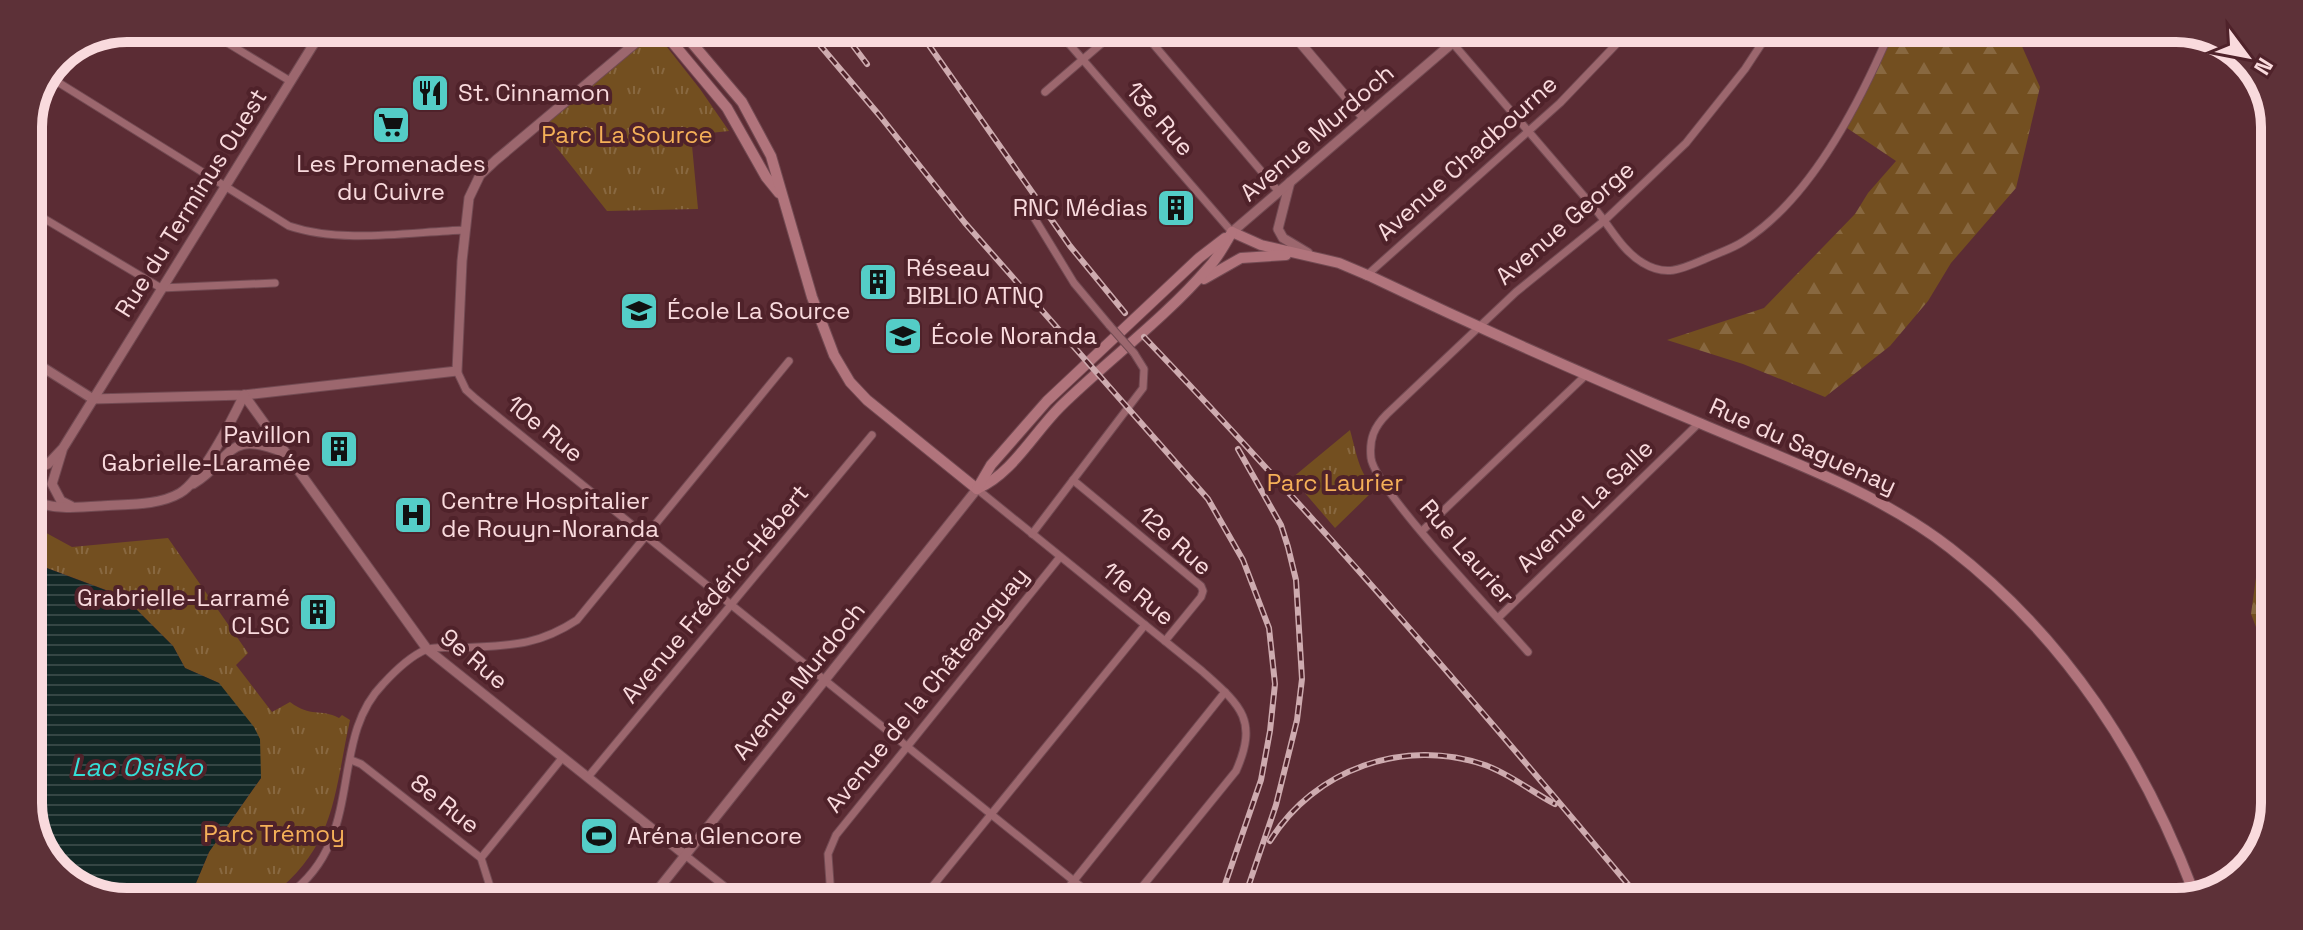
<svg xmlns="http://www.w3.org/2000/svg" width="2303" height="930" font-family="'Space Grotesk',sans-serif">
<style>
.forest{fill:url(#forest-firs)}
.park{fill:url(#park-tufts)}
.water{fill:url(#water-rules)}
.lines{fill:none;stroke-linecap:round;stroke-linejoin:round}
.minor-casing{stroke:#724a52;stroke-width:9}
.tertiary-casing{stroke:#724a52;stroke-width:11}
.secondary-casing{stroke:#724a52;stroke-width:12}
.trunk-casing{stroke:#724a52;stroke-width:14}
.minor{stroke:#9c676e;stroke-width:7}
.tertiary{stroke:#9c676e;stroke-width:9}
.secondary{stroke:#b1747c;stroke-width:10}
.trunk{stroke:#d38a94;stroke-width:12}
.rail-casing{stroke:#ceabaf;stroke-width:6}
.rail{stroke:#4f222a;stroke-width:3;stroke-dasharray:9;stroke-linecap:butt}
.minor-bridge-casing{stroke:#724a52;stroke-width:9;stroke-linecap:butt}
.minor-bridge{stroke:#9c676e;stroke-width:7}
.labels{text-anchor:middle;stroke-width:8;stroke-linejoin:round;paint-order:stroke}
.poi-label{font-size:24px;fill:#f9dadd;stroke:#4f222a;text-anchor:start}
.street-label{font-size:24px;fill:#f9dadd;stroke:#4f222a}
.park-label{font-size:24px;fill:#f5b058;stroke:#4f222a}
.water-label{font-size:26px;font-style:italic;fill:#35ded7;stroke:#4f222a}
.rim{fill:none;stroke:#f9dadd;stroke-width:10}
</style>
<defs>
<pattern id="forest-firs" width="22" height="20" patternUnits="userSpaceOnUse" patternTransform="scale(2)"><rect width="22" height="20" fill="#734f20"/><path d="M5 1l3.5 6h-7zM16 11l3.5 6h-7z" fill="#886840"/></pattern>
<pattern id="park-tufts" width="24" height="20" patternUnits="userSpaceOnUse" patternTransform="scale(2)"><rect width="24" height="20" fill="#734f20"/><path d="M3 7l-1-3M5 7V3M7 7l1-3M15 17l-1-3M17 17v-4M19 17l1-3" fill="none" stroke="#886840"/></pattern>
<pattern id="water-rules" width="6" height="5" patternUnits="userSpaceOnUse" patternTransform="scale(2)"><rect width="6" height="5" fill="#122725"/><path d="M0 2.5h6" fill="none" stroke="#354644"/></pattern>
</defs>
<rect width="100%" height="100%" fill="#5b2c34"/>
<g class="forest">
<path d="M 1889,34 L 2017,35 L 2040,87 L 2016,188 L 1951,263 L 1928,301 L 1890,346 L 1825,397 L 1743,364 L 1667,340 L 1764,308 L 1855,214 L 1868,193 L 1896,161 L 1844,126 Z"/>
<path d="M 2271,496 L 2269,661 L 2251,614 L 2258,563 L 2256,538 L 2264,504 Z"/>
</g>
<g class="park">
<path d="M 656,33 L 700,89 L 729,131 L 691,135 L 698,209 L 607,211 L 538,124 Z"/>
<path d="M 1350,430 C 1357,455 1358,469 1374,490 L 1335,528 L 1292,478 Z"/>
<path d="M 28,523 L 72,547 L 168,538 L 248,653 L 236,665 L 272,712 L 290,702 C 311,718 320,708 339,718 L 342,715 L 350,720 C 334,793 336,846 272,895 L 191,895 L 209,852 L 261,778 L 219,683 L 185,668 L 173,646 L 136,609 L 117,594 L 28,561 Z"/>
</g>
<path class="water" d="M 28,561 L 116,594 L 136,609 L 173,646 L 185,668 L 219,683 L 254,727 L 260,739 L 261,778 L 209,852 L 191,895 L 89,895 L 48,863 L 28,810 Z"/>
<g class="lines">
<defs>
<g id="minor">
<path d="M 203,28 L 290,81"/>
<path d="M 1058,31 L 1232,232"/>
<path d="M 1143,32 L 1279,192"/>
<path d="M 1444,33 C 1494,91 1544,150 1595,209 C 1610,226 1622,251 1643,263 C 1666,277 1682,269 1705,259 C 1718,253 1732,249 1744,241 C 1810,199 1859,104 1889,34"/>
<path d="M 48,76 L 289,226 C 342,244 409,232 465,230"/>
<path d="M 1045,92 L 1116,31"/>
<path d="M 1027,206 L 1074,283 L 1110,326"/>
<path d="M 28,209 L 161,288 L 275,283"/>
<path d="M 1366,276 L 1560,103 L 1627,33"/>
<path d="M 457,371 L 466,390 L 476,399 L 1095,898"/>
<path d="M 1073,480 L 1201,586 L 1203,591 L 1201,597 L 1165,641"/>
<path d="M 977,489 L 1202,671 C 1240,705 1259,719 1236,771 L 1133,898"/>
<path d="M 1422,531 L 1587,374"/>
<path d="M 1032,534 L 1143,388 L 1144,369 L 1134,353"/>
<path d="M 1498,618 L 1699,423"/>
<path d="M 1528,652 C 1501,621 1374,488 1371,458 C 1369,439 1374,427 1387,414 L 1516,292 L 1605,220 L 1686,143 L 1745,69 L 1768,34"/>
<path d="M 351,760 L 361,764 L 481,858 L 493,896"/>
<path d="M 588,777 L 872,435"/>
<path d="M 685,855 L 738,897"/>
<path d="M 481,858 L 563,757"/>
<path d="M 301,886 L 313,895"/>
<path d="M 288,895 C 367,839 327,741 383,684 C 394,672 409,657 425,650 C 435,646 450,648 461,648 C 508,645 536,647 577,620 L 789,361"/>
<path d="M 831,897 L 828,854 L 836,835 L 1060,557"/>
<path d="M 923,898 L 1145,625"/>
<path d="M 1060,898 L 1225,692"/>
</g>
<g id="tertiary">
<path d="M 1291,32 L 1364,118"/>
<path d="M 1290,182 L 1278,229 L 1283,238 L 1308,253"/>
<path d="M 1232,232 L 1464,33"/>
<path d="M 28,358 L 93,399 L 244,395 L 457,371 L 462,261 L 469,198 L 480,175 L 496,160 L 651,30"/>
<path d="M 244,395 L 427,649 L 685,855"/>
<path d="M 62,451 L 52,484 L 61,501 L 71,506"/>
<path d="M 28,472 L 48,464 L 63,448 L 323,29"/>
<path d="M 193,484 C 234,459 225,428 285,453"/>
<path d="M 28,499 C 52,510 75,508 101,506 C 126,504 158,506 180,493 C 201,481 233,418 244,395"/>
<path d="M 652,897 L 977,489"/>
</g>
<g id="secondary">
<path d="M 662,30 L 727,108 L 766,177 L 779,193"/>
<path d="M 681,30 L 742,102 L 771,156 L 812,297 L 834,355 L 850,382 L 867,400 L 977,489"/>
<path d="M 1232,232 L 1261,245 L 1339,263 L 1372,277 C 1479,328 1587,376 1697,422 C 1781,458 1877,491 1950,548 C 2066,638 2142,756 2194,893"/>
<path d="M 1204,279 L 1241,258 L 1286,255"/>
<path d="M 977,489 C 1012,474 1033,434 1060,407 C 1108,360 1164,319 1208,268 C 1218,258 1225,244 1232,232"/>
<path d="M 977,489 L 991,465 L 1047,401 L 1199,258 L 1225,238"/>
</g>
<path id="trunk" d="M 2195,896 L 2194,893 L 2242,872"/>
</defs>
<use href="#minor" class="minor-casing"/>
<use href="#tertiary" class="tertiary-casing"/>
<use href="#secondary" class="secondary-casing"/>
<use href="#trunk" class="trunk-casing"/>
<use href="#minor" class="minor"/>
<use href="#tertiary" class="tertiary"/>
<use href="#secondary" class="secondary"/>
<use href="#trunk" class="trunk"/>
<defs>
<g id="rail">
<path d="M 807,30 L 880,116 L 965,223 L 1208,499 L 1243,560 L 1269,628 L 1275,684 L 1270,731 L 1261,780 L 1220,899"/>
<path d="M 842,31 L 867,64"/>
<path d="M 919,31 L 1070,246 L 1125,313"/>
<path d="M 1144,337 C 1317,518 1481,708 1641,900"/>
<path d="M 1238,449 L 1281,525 L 1288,547 L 1296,580 L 1302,679 L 1297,720 L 1276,805 L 1244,899"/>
<path d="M 1270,841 C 1314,769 1405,737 1485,765 C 1510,774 1532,792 1555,804"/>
</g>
</defs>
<use href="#rail" class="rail-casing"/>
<use href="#rail" class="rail"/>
<defs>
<path id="minor-bridge" d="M 1110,326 L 1134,353"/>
</defs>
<use href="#minor-bridge" class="minor-bridge-casing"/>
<use href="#minor-bridge" class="minor-bridge"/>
</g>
<defs>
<symbol id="restaurant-square" viewBox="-11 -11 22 22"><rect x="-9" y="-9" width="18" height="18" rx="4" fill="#54cdc7" stroke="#4f222a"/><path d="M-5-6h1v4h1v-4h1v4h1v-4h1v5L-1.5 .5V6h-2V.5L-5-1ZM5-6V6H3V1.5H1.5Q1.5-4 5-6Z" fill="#111"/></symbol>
<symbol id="supermarket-square" viewBox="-11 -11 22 22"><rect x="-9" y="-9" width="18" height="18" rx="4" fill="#54cdc7" stroke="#4f222a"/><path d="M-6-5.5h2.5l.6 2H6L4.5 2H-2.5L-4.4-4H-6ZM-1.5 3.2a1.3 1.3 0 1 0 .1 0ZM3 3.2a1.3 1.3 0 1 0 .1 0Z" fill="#111"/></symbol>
<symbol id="building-square" viewBox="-11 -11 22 22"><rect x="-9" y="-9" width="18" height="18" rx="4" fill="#54cdc7" stroke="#4f222a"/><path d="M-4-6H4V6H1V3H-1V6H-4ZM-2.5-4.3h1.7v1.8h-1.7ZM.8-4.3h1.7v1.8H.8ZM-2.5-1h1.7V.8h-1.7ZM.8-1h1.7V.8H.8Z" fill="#111"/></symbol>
<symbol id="school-square" viewBox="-11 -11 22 22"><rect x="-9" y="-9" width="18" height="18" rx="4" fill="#54cdc7" stroke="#4f222a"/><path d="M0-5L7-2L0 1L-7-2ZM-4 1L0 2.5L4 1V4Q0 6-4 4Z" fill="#111"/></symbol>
<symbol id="hospital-square" viewBox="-11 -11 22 22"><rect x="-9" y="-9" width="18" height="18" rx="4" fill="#54cdc7" stroke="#4f222a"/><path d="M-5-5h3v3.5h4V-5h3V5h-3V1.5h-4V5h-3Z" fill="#111"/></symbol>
<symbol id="stadium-square" viewBox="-11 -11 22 22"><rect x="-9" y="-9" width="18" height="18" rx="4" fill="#54cdc7" stroke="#4f222a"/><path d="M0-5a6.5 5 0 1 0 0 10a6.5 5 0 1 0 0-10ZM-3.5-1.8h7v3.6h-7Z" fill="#111"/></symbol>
</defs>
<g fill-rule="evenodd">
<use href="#restaurant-square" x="408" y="71" width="44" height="44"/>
<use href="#supermarket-square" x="369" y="103" width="44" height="44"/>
<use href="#building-square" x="1154" y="186" width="44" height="44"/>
<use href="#building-square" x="856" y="260" width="44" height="44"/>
<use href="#school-square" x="617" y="289" width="44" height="44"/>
<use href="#school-square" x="881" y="314" width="44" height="44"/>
<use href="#building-square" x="317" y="427" width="44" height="44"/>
<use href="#hospital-square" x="391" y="493" width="44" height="44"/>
<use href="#building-square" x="296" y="590" width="44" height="44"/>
<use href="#stadium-square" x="577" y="814" width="44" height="44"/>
</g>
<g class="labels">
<g class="poi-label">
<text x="458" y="101">St. Cinnamon</text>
<text x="391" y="172" text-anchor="middle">Les Promenades<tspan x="391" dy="28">du Cuivre</tspan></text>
<text x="1148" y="216" text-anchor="end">RNC Médias</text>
<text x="906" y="276">Réseau<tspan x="906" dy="28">BIBLIO ATNQ</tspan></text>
<text x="667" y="319">École La Source</text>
<text x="931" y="344">École Noranda</text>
<text x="311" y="443" text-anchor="end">Pavillon<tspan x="311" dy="28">Gabrielle-Laramée</tspan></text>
<text x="441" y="509">Centre Hospitalier<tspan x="441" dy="28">de Rouyn-Noranda</tspan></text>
<text x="290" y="606" text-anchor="end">Grabrielle-Larramé<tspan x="290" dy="28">CLSC</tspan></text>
<text x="627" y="844">Aréna Glencore</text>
</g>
<g class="street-label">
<text transform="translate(1160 119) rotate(49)" y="8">13e Rue</text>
<text transform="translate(1317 133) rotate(-41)" y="8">Avenue Murdoch</text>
<text transform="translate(1467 158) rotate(-42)" y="8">Avenue Chadbourne</text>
<text transform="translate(191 203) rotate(-58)" y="8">Rue du Terminus Ouest</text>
<text transform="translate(1565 223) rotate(-41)" y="8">Avenue George</text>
<text transform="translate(545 429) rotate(39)" y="8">10e Rue</text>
<text transform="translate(1803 446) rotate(24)" y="8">Rue du Saguenay</text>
<text transform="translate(1585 506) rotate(-44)" y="8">Avenue La Salle</text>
<text transform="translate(1175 541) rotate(42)" y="8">12e Rue</text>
<text transform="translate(1467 552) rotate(49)" y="8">Rue Laurier</text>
<text transform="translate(715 594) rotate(-50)" y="8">Avenue Frédéric-Hébert</text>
<text transform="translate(1138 594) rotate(39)" y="8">11e Rue</text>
<text transform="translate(474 659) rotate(40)" y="8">9e Rue</text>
<text transform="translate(799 681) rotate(-51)" y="8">Avenue Murdoch</text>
<text transform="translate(927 690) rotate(-51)" y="8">Avenue de la Châteauguay</text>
<text transform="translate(445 804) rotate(38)" y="8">8e Rue</text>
</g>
<g class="park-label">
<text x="627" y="143">Parc La Source</text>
<text x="1335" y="491">Parc Laurier</text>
<text x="274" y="842">Parc Trémoy</text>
</g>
<g class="water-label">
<text x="137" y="776">Lac Osisko</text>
</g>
</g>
<path d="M0 0H2303V930H0ZM127 42H2176A85 85 0 0 1 2261 127V803A85 85 0 0 1 2176 888H127A85 85 0 0 1 42 803V127A85 85 0 0 1 127 42Z" fill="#5d3138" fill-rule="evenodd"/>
<path class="rim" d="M127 42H2176A85 85 0 0 1 2261 127V803A85 85 0 0 1 2176 888H127A85 85 0 0 1 42 803V127A85 85 0 0 1 127 42Z"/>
<g transform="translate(2247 56) rotate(122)" stroke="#4f222a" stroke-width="6" paint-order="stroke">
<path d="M0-6L14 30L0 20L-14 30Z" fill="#f9dadd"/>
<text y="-12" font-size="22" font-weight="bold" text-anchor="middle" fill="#f9dadd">N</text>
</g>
</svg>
